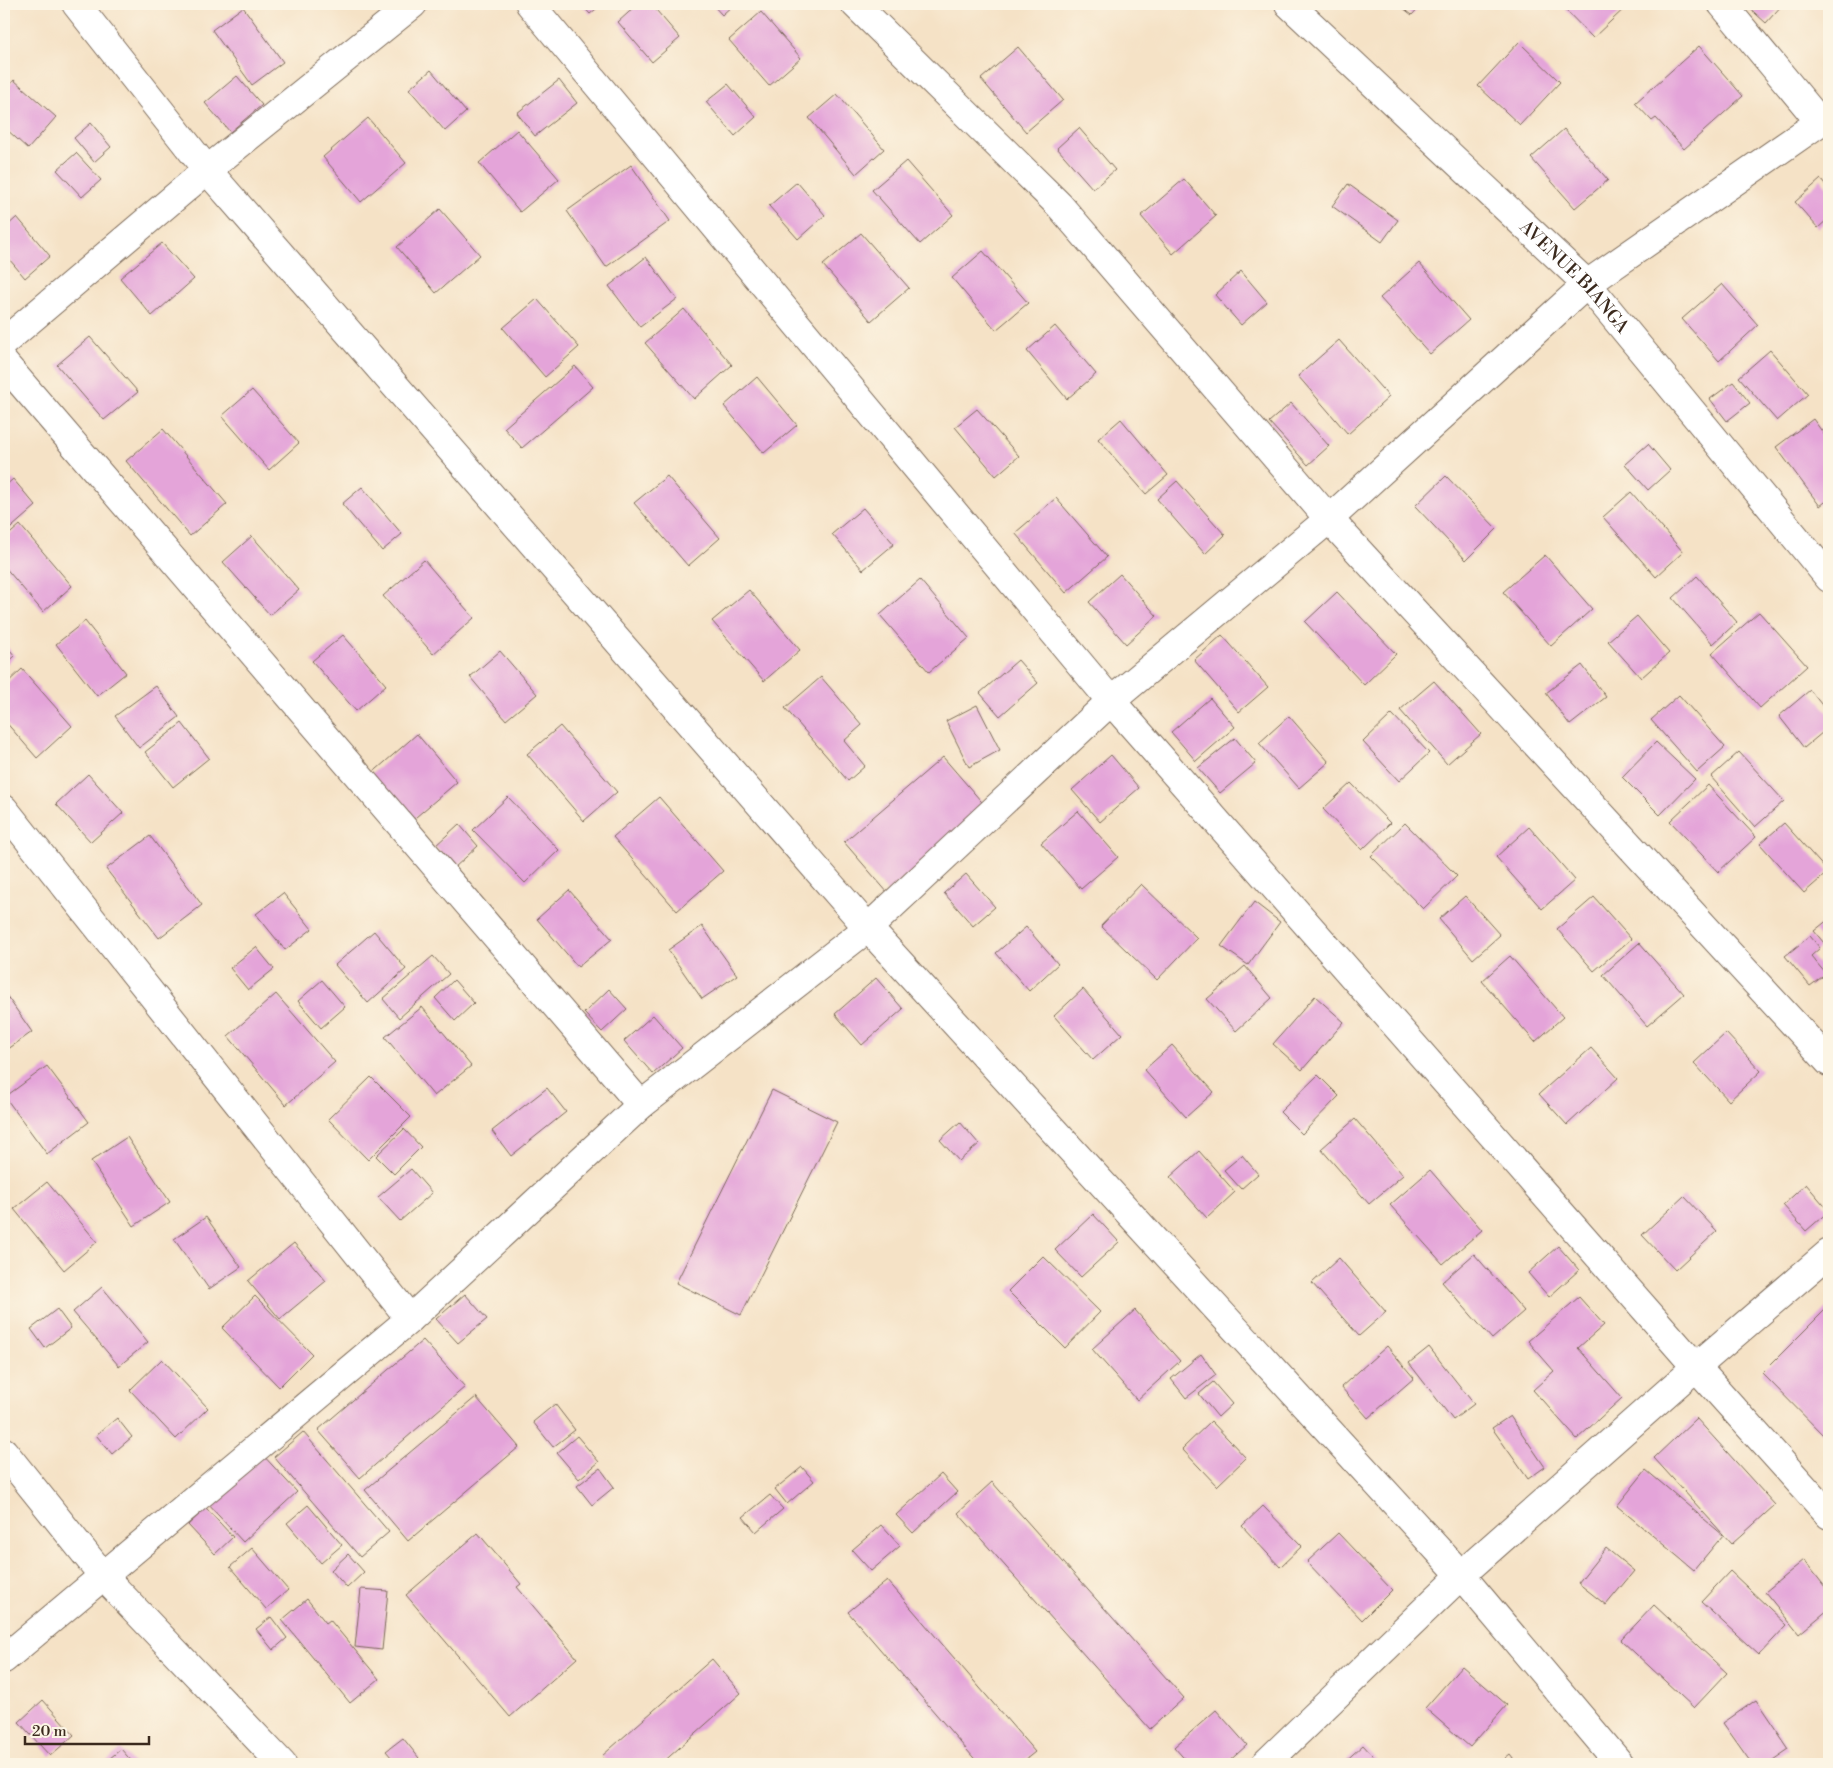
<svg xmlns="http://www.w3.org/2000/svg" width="1833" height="1768" font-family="'Libre Bodoni',serif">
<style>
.building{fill:#e4a4d9}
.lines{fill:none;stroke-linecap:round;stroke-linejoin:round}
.minor-casing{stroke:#7c6a59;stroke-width:30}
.tertiary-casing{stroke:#7c6a59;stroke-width:30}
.minor{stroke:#fff;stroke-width:28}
.tertiary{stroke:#fff;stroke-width:28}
.labels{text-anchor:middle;stroke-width:4.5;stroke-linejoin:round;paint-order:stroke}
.street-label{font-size:18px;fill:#3b2a1e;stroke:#fcf5e5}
</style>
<rect width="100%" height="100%" fill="#fcf5e5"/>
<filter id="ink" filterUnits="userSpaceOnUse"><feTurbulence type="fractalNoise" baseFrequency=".02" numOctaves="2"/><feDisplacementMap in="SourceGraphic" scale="10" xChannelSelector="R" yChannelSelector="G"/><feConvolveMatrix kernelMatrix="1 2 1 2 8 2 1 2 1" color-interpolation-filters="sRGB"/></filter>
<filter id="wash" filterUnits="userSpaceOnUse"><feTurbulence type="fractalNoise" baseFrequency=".0096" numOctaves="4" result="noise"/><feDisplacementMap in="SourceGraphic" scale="20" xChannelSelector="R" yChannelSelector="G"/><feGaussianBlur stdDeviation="1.12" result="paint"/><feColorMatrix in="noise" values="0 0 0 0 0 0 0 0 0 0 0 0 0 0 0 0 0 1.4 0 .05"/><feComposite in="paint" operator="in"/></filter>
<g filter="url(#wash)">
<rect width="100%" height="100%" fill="#f5e2c6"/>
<g id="blocks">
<g class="building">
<path d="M 581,4 L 602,4 L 590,14 Z"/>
<path d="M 638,4 L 651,4 L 680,38 L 652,62 L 618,22 Z"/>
<path d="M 712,4 L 734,4 L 722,15 Z"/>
<path d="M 1398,4 L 1422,4 L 1412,15 Z"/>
<path d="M 1560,4 L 1629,4 L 1593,38 Z"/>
<path d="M 1745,4 L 1783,4 L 1766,23 Z"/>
<path d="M 243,7 L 283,62 L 252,85 L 212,30 Z"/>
<path d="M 761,12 L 801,58 L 769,86 L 729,40 Z"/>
<path d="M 1519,42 L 1560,82 L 1520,125 L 1478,86 Z"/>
<path d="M 1699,46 L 1743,96 L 1684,149 L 1656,118 L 1652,121 L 1635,103 Z"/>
<path d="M 1018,47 L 1063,100 L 1026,132 L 981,79 Z"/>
<path d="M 431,70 L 466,112 L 445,131 L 409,89 Z"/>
<path d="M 237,76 L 262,105 L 230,132 L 205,103 Z"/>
<path d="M 14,80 L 56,117 L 28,149 L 4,127 L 4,92 Z"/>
<path d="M 559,80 L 577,103 L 535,136 L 517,113 Z"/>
<path d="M 728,84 L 756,117 L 735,136 L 706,102 Z"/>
<path d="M 837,94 L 884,149 L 856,174 L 809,118 Z"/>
<path d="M 368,118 L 406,163 L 361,202 L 323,157 Z"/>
<path d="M 91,123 L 111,147 L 94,162 L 74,138 Z"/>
<path d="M 1079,128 L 1115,170 L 1093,189 L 1057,148 Z"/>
<path d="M 1564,129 L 1608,180 L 1575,208 L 1531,158 Z"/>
<path d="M 517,130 L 559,179 L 520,212 L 479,163 Z"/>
<path d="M 76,153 L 101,180 L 82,197 L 57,170 Z"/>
<path d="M 906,161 L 953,215 L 920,244 L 872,190 Z"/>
<path d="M 631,165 L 670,221 L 606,267 L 567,211 Z"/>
<path d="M 1184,179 L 1216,216 L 1173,254 L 1141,216 Z"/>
<path d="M 1821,179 L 1829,189 L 1829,218 L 1818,228 L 1795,202 Z"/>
<path d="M 797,182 L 825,215 L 798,239 L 769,206 Z"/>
<path d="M 1348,184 L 1398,220 L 1382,242 L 1332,206 Z"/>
<path d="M 440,209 L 480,255 L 436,293 L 397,247 Z"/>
<path d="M 17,217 L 50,256 L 25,278 L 4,253 L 4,229 Z"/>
<path d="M 861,233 L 909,288 L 871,321 L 823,265 Z"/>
<path d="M 162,243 L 194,279 L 152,316 L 120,278 Z"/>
<path d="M 983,251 L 1028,303 L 996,330 L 952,278 Z"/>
<path d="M 646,257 L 677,299 L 640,327 L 609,286 Z"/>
<path d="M 1419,263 L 1469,320 L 1430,354 L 1380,298 Z"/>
<path d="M 1241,271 L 1267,302 L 1241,325 L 1215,295 Z"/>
<path d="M 1722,284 L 1758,325 L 1719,361 L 1682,319 Z"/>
<path d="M 537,299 L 579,347 L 545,377 L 503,328 Z"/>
<path d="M 684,309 L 732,365 L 694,399 L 645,343 Z"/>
<path d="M 1055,326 L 1096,374 L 1067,399 L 1027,351 Z"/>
<path d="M 90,337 L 138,392 L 104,420 L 57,365 Z"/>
<path d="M 1339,340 L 1389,397 L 1348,434 L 1298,376 Z"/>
<path d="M 1770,350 L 1808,394 L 1777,421 L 1739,377 Z"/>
<path d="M 575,366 L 593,387 L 522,448 L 504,428 Z"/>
<path d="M 757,377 L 797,425 L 764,453 L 724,406 Z"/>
<path d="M 1733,382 L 1750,403 L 1727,421 L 1710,399 Z"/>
<path d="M 252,390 L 299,443 L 269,470 L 222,416 Z"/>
<path d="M 1291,403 L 1329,446 L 1308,465 L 1269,422 Z"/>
<path d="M 977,409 L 1019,456 L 996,476 L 955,427 Z"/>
<path d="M 1121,419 L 1168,475 L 1146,494 L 1098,439 Z"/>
<path d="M 1813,419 L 1829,441 L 1829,499 L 1820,506 L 1776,447 Z"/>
<path d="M 163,429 L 227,504 L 190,536 L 126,461 Z"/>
<path d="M 1648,444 L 1670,470 L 1648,490 L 1625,464 Z"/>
<path d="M 667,476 L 720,538 L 688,566 L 634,503 Z"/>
<path d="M 1446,476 L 1497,529 L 1466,560 L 1415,506 Z"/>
<path d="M 13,479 L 36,506 L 4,534 L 4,487 Z"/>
<path d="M 1177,481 L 1225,535 L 1205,554 L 1157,499 Z"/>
<path d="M 362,487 L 402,534 L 382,551 L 342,504 Z"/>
<path d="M 1631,492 L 1683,552 L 1656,577 L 1603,517 Z"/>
<path d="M 1056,498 L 1107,557 L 1066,593 L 1015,533 Z"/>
<path d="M 863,508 L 894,544 L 863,570 L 832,534 Z"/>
<path d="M 20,525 L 72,586 L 43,612 L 4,566 L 4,539 Z"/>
<path d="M 252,536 L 299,590 L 270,615 L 223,562 Z"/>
<path d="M 1545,555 L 1592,609 L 1551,646 L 1503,592 Z"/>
<path d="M 424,560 L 474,618 L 433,654 L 383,596 Z"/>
<path d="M 1120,574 L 1157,616 L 1126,644 L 1089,602 Z"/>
<path d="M 1697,576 L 1737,622 L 1713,644 L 1673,598 Z"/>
<path d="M 920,580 L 969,638 L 929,672 L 880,615 Z"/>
<path d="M 749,590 L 800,650 L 764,681 L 712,621 Z"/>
<path d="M 1337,592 L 1396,654 L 1364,685 L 1305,622 Z"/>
<path d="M 1759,612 L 1807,666 L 1760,708 L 1712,653 Z"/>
<path d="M 1637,616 L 1669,653 L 1641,678 L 1608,641 Z"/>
<path d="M 85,621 L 126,673 L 97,696 L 56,644 Z"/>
<path d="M 343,635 L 386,685 L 356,711 L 312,661 Z"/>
<path d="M 1222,635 L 1268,687 L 1239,712 L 1194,660 Z"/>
<path d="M 4,643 L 15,656 L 4,666 Z"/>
<path d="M 500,651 L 537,694 L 506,720 L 470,677 Z"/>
<path d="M 1018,660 L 1038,683 L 1000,716 L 980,693 Z"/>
<path d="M 1582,665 L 1606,697 L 1570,725 L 1546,693 Z"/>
<path d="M 22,669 L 72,726 L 37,758 L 4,720 L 4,686 Z"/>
<path d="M 821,677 L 862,725 L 844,741 L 865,766 L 848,781 L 785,708 Z"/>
<path d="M 1434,681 L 1481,734 L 1447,764 L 1400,710 Z"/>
<path d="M 156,686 L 179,717 L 139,748 L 115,716 Z"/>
<path d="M 1810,690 L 1829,714 L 1829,727 L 1804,748 L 1779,716 Z"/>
<path d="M 1679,695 L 1725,747 L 1697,772 L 1651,720 Z"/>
<path d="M 1210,698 L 1235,727 L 1196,761 L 1171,732 Z"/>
<path d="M 977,705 L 1000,750 L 969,767 L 946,721 Z"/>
<path d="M 1392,714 L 1429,753 L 1399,781 L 1363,742 Z"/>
<path d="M 1289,716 L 1329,762 L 1299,788 L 1259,743 Z"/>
<path d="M 182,723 L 209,758 L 173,787 L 145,752 Z"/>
<path d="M 560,726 L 617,792 L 584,821 L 527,754 Z"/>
<path d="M 417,734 L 457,782 L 409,823 L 369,776 Z"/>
<path d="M 1235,738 L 1256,763 L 1220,793 L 1198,768 Z"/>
<path d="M 1656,742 L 1695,779 L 1660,815 L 1622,777 Z"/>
<path d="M 1739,752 L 1784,801 L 1755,827 L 1711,777 Z"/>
<path d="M 1111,755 L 1139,788 L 1100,822 L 1072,790 Z"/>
<path d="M 943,757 L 987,808 L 888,893 L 844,842 Z"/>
<path d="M 88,774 L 123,813 L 91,842 L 56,804 Z"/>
<path d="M 1351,783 L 1390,823 L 1362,850 L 1323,809 Z"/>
<path d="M 1708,785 L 1756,837 L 1718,872 L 1670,821 Z"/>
<path d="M 508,797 L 559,850 L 525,883 L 473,830 Z"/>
<path d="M 659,797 L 723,871 L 677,911 L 613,837 Z"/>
<path d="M 1078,811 L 1118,857 L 1081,889 L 1041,843 Z"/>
<path d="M 1405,823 L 1457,876 L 1423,909 L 1371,856 Z"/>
<path d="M 1784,823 L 1828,872 L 1804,893 L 1760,844 Z"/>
<path d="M 459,824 L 478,846 L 454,868 L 435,846 Z"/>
<path d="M 1529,827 L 1575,880 L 1542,909 L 1496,857 Z"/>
<path d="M 150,836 L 202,905 L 159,938 L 106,869 Z"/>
<path d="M 966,874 L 995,907 L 973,926 L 944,893 Z"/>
<path d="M 1141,884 L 1197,938 L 1157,980 L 1101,926 Z"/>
<path d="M 569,890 L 612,939 L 578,967 L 537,919 Z"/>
<path d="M 283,893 L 312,929 L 285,950 L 256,914 Z"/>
<path d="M 1465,896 L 1500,935 L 1473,959 L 1439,919 Z"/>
<path d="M 1594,897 L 1631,939 L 1594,971 L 1557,929 Z"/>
<path d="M 1254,902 L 1280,922 L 1248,965 L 1221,946 Z"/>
<path d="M 1829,919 L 1829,949 L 1814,931 Z"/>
<path d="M 702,926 L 737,975 L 702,999 L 668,950 Z"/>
<path d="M 1026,927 L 1058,964 L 1029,991 L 996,953 Z"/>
<path d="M 374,931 L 406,969 L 368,1003 L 335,965 Z"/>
<path d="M 1810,936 L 1820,948 L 1811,956 L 1826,974 L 1810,986 L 1785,956 Z"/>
<path d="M 1639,943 L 1684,994 L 1647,1026 L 1603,975 Z"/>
<path d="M 256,947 L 274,969 L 248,990 L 230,968 Z"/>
<path d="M 433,956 L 449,974 L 399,1018 L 383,999 Z"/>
<path d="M 1510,956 L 1563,1017 L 1535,1042 L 1482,981 Z"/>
<path d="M 1245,966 L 1272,998 L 1236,1031 L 1207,999 Z"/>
<path d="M 876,978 L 903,1009 L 862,1045 L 835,1014 Z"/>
<path d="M 322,980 L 345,1007 L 321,1028 L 298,1001 Z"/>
<path d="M 454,980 L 474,1003 L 455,1021 L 435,998 Z"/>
<path d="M 609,989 L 627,1009 L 602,1032 L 584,1013 Z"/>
<path d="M 1083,989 L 1122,1034 L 1093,1060 L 1054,1016 Z"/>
<path d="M 4,992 L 32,1032 L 4,1052 Z"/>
<path d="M 276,994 L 335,1062 L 286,1105 L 228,1036 Z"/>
<path d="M 1315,996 L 1344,1022 L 1302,1070 L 1273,1044 Z"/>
<path d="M 422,1007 L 471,1066 L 434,1096 L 385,1037 Z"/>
<path d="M 653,1015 L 682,1048 L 653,1074 L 624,1041 Z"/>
<path d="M 1726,1033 L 1761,1071 L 1729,1101 L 1694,1063 Z"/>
<path d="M 1172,1045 L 1214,1092 L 1186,1117 L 1144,1070 Z"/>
<path d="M 1591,1048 L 1618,1078 L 1567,1125 L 1539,1094 Z"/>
<path d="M 47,1066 L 89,1122 L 47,1154 L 5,1097 Z"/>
<path d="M 1318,1075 L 1339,1096 L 1302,1134 L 1280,1112 Z"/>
<path d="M 371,1077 L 411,1117 L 368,1160 L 328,1119 Z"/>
<path d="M 547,1088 L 566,1112 L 511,1156 L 492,1131 Z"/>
<path d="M 772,1090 L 837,1122 L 741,1315 L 676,1283 Z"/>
<path d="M 1355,1119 L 1403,1175 L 1369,1204 L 1321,1149 Z"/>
<path d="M 960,1122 L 979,1144 L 959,1161 L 940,1140 Z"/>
<path d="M 404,1129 L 421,1147 L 394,1174 L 376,1156 Z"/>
<path d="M 127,1137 L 170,1202 L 134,1226 L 91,1161 Z"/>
<path d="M 1199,1151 L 1235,1192 L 1207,1218 L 1170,1177 Z"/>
<path d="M 1242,1155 L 1258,1174 L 1241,1189 L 1224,1170 Z"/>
<path d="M 411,1169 L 432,1193 L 400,1221 L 378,1197 Z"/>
<path d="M 1430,1170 L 1482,1230 L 1443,1264 L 1390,1205 Z"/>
<path d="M 47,1182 L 97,1242 L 64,1270 L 14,1209 Z"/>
<path d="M 1806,1184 L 1829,1211 L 1806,1231 L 1783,1205 Z"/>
<path d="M 1684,1196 L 1717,1231 L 1675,1270 L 1642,1235 Z"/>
<path d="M 1093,1214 L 1119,1242 L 1081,1277 L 1055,1250 Z"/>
<path d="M 206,1217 L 241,1267 L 209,1289 L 174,1239 Z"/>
<path d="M 294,1243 L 326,1281 L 280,1319 L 248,1281 Z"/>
<path d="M 1558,1246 L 1579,1270 L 1549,1297 L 1528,1273 Z"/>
<path d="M 1474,1254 L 1524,1311 L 1492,1339 L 1442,1282 Z"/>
<path d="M 1043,1256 L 1100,1312 L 1065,1348 L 1008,1291 Z"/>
<path d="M 1339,1258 L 1386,1312 L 1359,1336 L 1312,1283 Z"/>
<path d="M 102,1287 L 148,1342 L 119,1366 L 73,1312 Z"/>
<path d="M 465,1294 L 487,1319 L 458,1343 L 436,1319 Z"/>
<path d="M 255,1296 L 312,1354 L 279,1387 L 222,1328 Z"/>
<path d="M 1579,1297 L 1604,1325 L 1578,1348 L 1622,1398 L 1577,1439 L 1533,1390 L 1554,1371 L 1528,1341 Z"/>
<path d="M 1828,1307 L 1829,1308 L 1829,1441 L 1762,1373 Z"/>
<path d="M 57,1309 L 71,1328 L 45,1348 L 31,1329 Z"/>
<path d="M 1135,1310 L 1180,1361 L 1137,1400 L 1092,1349 Z"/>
<path d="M 423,1340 L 465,1387 L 360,1478 L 318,1430 Z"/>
<path d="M 1387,1346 L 1414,1378 L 1368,1418 L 1341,1387 Z"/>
<path d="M 1429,1347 L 1474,1404 L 1453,1420 L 1409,1363 Z"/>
<path d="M 1201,1354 L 1216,1375 L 1186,1398 L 1171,1379 Z"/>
<path d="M 162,1359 L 208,1408 L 176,1439 L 130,1390 Z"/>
<path d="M 1213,1382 L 1232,1404 L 1218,1417 L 1199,1394 Z"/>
<path d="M 476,1397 L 519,1447 L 408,1541 L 365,1490 Z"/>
<path d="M 555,1404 L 575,1430 L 553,1447 L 533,1422 Z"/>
<path d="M 1510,1416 L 1545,1467 L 1528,1479 L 1492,1428 Z"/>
<path d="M 117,1418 L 132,1437 L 112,1454 L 96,1435 Z"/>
<path d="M 1696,1418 L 1775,1505 L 1732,1544 L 1654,1458 Z"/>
<path d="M 1211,1421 L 1246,1458 L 1217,1486 L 1182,1449 Z"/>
<path d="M 303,1432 L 389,1532 L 360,1557 L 274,1457 Z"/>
<path d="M 577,1436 L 599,1462 L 579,1479 L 557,1453 Z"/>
<path d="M 261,1453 L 297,1492 L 243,1542 L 207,1503 Z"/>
<path d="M 802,1467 L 814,1481 L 787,1504 L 775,1489 Z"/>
<path d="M 600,1468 L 614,1487 L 592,1505 L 577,1486 Z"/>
<path d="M 1646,1470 L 1723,1535 L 1694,1570 L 1617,1506 Z"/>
<path d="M 941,1474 L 957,1492 L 913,1533 L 896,1515 Z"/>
<path d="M 992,1482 L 1184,1698 L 1150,1729 L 958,1513 Z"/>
<path d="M 770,1495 L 783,1509 L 756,1532 L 743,1517 Z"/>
<path d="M 308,1505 L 342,1545 L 321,1563 L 287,1523 Z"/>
<path d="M 1263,1506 L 1302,1546 L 1280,1567 L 1242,1526 Z"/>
<path d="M 206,1508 L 233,1537 L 215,1554 L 188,1525 Z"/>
<path d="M 881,1525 L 900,1546 L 871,1571 L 852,1550 Z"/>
<path d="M 478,1533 L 521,1584 L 517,1587 L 577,1658 L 510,1717 L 406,1595 Z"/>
<path d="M 1338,1533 L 1392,1590 L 1362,1620 L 1307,1562 Z"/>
<path d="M 252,1548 L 288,1590 L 266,1609 L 230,1567 Z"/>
<path d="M 1606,1548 L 1634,1571 L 1606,1605 L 1578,1583 Z"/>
<path d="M 348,1554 L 364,1572 L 347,1588 L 331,1570 Z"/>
<path d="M 1804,1560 L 1829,1592 L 1829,1609 L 1799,1634 L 1765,1592 Z"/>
<path d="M 1730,1571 L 1787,1625 L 1759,1655 L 1701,1602 Z"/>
<path d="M 887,1580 L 1035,1752 L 1020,1764 L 979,1764 L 848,1612 Z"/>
<path d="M 361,1589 L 388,1591 L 382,1650 L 355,1647 Z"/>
<path d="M 307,1599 L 326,1623 L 330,1620 L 379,1679 L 350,1703 L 282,1620 Z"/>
<path d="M 1654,1605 L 1727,1673 L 1694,1708 L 1621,1640 Z"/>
<path d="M 271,1617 L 287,1638 L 273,1650 L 256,1629 Z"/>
<path d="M 712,1659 L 741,1693 L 661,1764 L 609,1764 L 602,1756 Z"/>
<path d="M 1462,1666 L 1507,1705 L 1470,1747 L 1425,1708 Z"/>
<path d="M 43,1700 L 74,1735 L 50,1756 L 19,1722 Z"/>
<path d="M 1756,1700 L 1789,1749 L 1767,1764 L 1752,1764 L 1723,1723 Z"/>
<path d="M 1216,1710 L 1247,1745 L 1226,1764 L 1189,1764 L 1174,1747 Z"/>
<path d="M 403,1738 L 419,1758 L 412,1764 L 397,1764 L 386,1751 Z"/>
<path d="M 1363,1745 L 1380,1764 L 1342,1764 Z"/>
<path d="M 121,1749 L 134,1764 L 103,1764 Z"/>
<path d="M 1510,1755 L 1517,1764 L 1499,1764 Z"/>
</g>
</g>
</g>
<g filter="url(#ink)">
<use href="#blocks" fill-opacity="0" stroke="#7c6a59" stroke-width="1"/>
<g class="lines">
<defs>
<g id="minor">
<path d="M 76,4 L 207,170 L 868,928 L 1461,1575 L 1620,1764"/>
<path d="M 530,4 L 1111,701 L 1696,1367 L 1829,1515"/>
<path d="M 855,4 L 1059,205 L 1329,519 L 1829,1062"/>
<path id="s1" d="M 1289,4 L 1587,284 L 1829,578"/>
<path d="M 1722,4 L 1820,122"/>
<path d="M 4,342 L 207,170 L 413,4"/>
<path d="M 4,363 L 641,1105"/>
<path d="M 4,809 L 410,1319"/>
<path d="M 4,1659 L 410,1319 L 641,1105 L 868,928 L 1111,701 L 1329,519 L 1587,284 L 1820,122 L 1829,119"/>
<path d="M 1265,1764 L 1461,1575 L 1696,1367 L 1829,1253"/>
</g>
<path id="tertiary" d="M 4,1452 L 104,1577 L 282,1764"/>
</defs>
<use href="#minor" class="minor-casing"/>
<use href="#tertiary" class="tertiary-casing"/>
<use href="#minor" class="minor"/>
<use href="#tertiary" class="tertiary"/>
</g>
</g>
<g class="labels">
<g class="street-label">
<text dy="6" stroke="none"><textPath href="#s1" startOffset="395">AVENUE BIANGA</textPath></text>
</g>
</g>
<rect width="1833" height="1768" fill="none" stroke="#fcf5e5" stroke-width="20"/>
<path d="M25 1736v8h124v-8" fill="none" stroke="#3b2a1e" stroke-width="2.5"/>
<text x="32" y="1736" font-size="15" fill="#3b2a1e" stroke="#fcf5e5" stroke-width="4" paint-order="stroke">20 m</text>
</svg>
